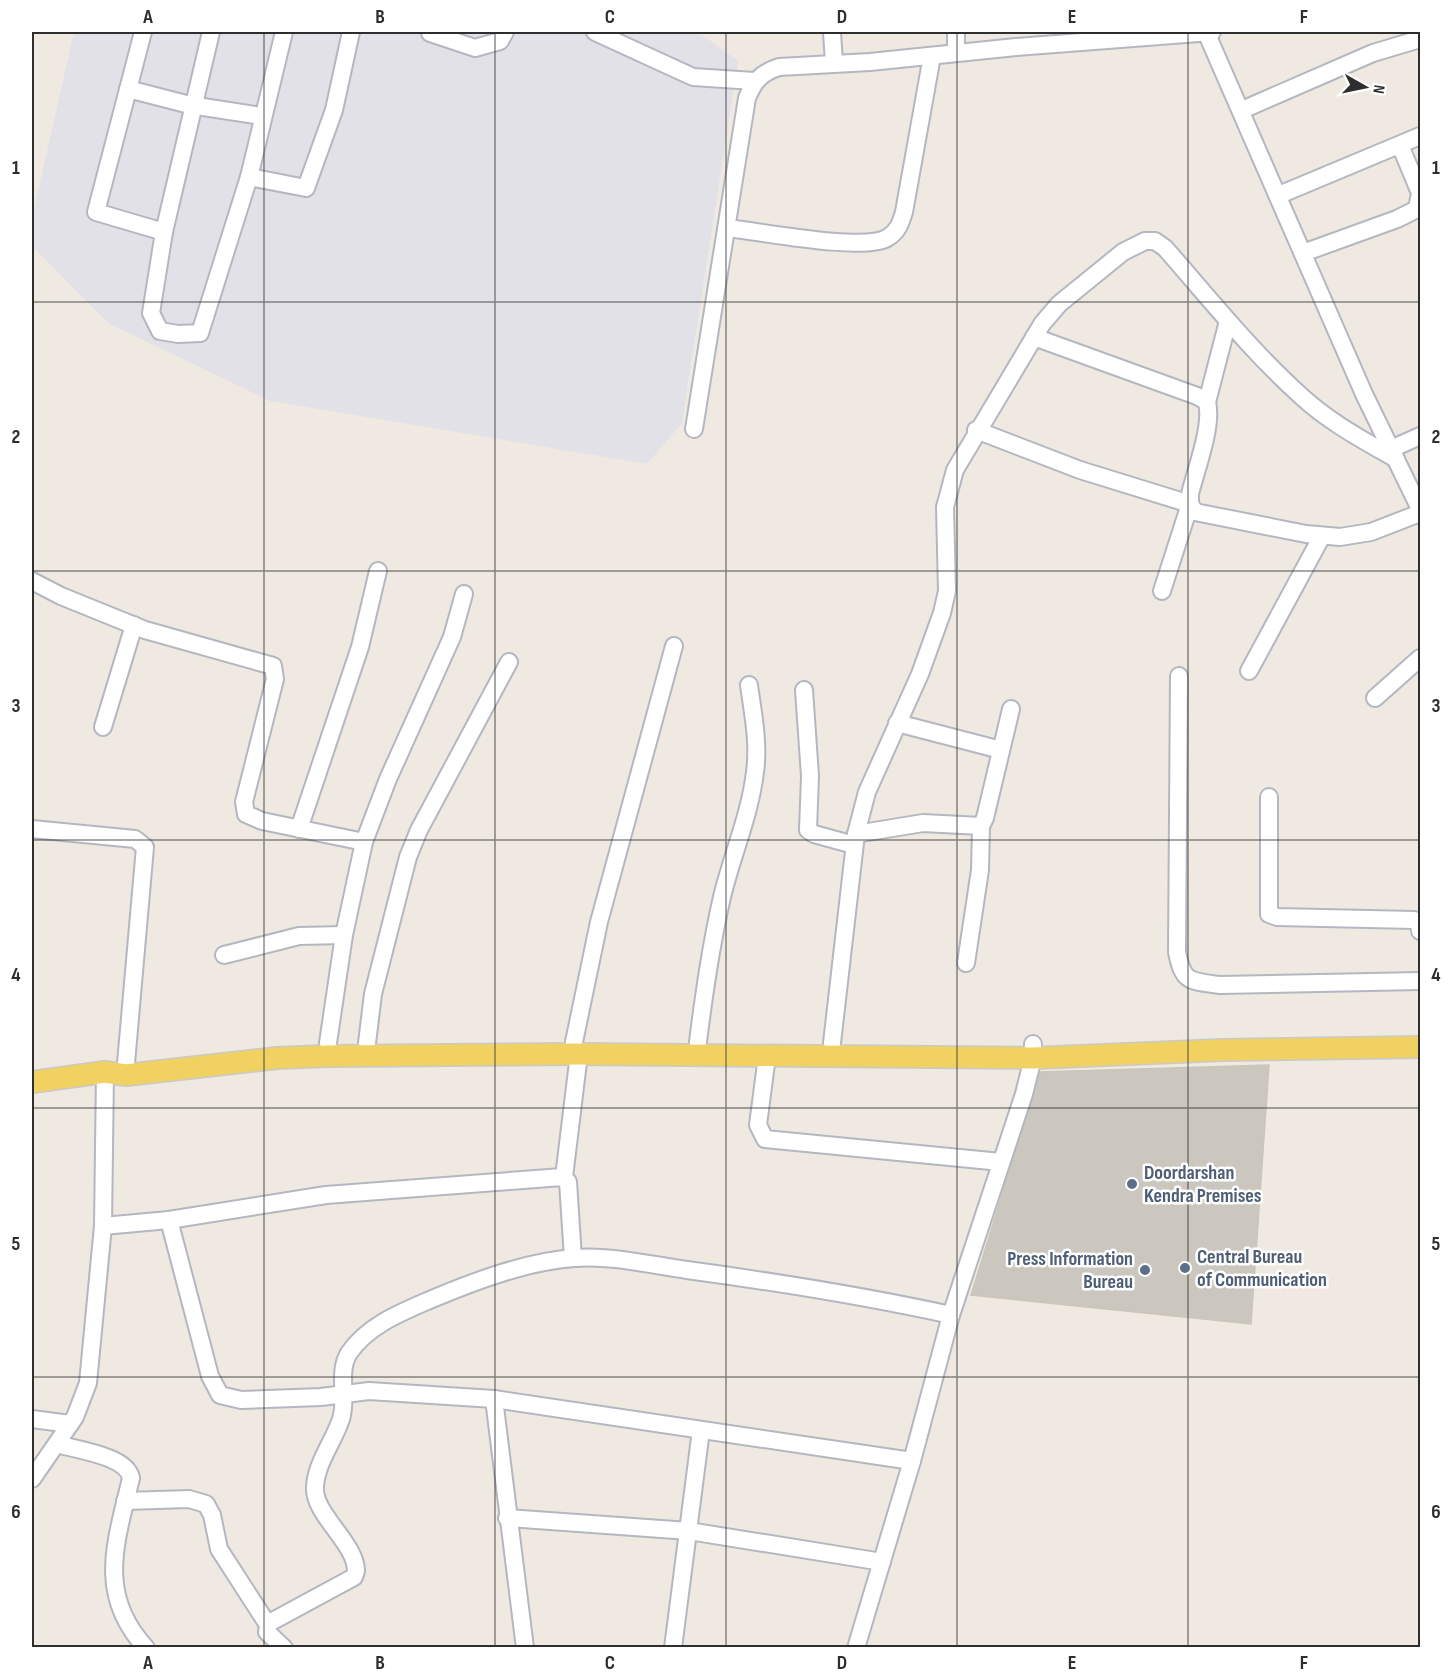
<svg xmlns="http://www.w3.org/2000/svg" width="1452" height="1679" font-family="'Sofia Sans Condensed',sans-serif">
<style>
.industrial{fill:#e3e1e8}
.building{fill:#cbc7bf;stroke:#cbc5ba;stroke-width:1.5}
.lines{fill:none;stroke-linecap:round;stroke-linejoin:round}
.minor-casing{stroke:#b4b7c1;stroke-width:20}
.major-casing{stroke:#c9c9c9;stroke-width:24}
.minor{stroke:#fff;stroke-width:16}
.major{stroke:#f2d163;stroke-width:21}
.grid{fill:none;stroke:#2e2e2e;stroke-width:1.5;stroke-opacity:0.55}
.service-dot{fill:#5c6f8a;stroke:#fff;stroke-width:2}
.labels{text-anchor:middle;stroke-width:5;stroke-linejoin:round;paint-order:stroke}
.service-label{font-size:20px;font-weight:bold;fill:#4e5e75;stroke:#fff;text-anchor:start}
.neatline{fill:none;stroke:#2e2e2e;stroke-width:2}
.grid-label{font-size:20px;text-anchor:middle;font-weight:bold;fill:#2e2e2e}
</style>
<rect width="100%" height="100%" fill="#efe9e1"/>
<path class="industrial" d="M 74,32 L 698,32 L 738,61 L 682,423 L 647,464 L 270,401 L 108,323 L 32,246 L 32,218 Z"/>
<path class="building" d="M 1269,1065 L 1251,1324 L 971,1295 L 1040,1072 Z"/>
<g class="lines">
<defs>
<g id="minor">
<path d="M 143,32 L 96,212 L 164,232 L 151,313 L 160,331 L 178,334 L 200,333 L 249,177"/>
<path d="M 284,32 L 249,177 L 306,188 L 334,110 L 351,32"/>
<path d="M 595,32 L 693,77 L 754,81"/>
<path d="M 832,32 L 834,63"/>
<path d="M 1206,32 L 1364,394 L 1420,509"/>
<path d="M 430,33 L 475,48 L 500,41 L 505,32"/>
<path d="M 956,53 L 956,32"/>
<path d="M 128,89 L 190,105 L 262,116"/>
<path d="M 1242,110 L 1373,53 L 1420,39"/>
<path d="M 1279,195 L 1420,136"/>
<path d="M 727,228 C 758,231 863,252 887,238 C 898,232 901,222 904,212 L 932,56"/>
<path d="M 164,232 L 211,32"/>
<path d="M 1303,253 L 1397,219 L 1417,209 L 1420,193 L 1400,145"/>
<path d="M 1034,337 L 1197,396 L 1207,402 C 1213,426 1196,469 1190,494 L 1190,504 L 1195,512 L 1306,534 L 1340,537 L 1371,532 L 1420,513"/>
<path d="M 1207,402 L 1228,321"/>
<path d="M 694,429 L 747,98 C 754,81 761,73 779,67 L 870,62 L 1016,47 L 1212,32"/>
<path d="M 976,430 L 1080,470 L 1190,504 L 1162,591"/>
<path d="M 1391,449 L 1420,436"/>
<path d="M 32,581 L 61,596 L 145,630 L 273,666 L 275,679 L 244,802 L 246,814 L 262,821 L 364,842"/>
<path d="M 1249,671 L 1322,536"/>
<path d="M 1179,676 L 1177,952 C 1183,983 1190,981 1220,985 L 1420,981"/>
<path d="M 804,690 L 810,776 L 808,830 L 814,834 L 854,845"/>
<path d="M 1375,698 L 1420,658"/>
<path d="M 897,723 L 1001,750"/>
<path d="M 103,727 L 134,625"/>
<path d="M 1269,797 L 1269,914 L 1277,917 L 1414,920 L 1419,922 L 1420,931"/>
<path d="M 32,829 L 135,839 L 145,847 L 126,1063"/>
<path d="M 299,829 L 360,647 L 378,571"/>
<path d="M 856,834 L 923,823 L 981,826 L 985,818 L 1011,709"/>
<path d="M 224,955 L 299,936 L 344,935"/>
<path d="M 966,963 L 980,870 L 981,826"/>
<path d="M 574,1042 L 599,922 L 674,646"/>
<path d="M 698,1042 C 704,993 711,945 722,897 C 732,855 750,815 755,772 C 759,743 753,714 749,685"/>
<path d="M 328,1043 L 344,935 L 364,842 L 388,779 L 452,637 L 464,594"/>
<path d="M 367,1043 L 373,994 L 408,857 L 419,830 L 509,662"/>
<path d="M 832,1043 L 856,834 L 867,792 L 920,674 L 942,613 L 947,591 L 945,507 L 955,470 L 1042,324 L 1059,304 L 1123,252 L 1145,241 L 1155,241 L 1165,248 C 1209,298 1251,351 1301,396 C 1329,422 1363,440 1396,459"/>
<path d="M 767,1056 L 758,1125 L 765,1139 L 1001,1162"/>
<path d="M 564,1177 L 579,1054"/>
<path d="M 169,1220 L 210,1376 L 220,1395 L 241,1400 L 321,1397 L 369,1391 L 494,1399 L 912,1461"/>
<path d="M 103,1226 L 169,1220 L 326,1195 L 562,1177 L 568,1182 L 573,1258"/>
<path d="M 494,1399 L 525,1648"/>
<path d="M 32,1419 L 70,1424"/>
<path d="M 57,1444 C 77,1450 127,1456 131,1478 C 116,1542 96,1594 146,1648"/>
<path d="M 32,1479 L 75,1417 L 88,1383 L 103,1226 L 105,1072"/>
<path d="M 125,1501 L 189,1499 L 206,1504 L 212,1515 L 219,1549 L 268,1625"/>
<path d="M 507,1518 L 689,1531 L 882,1562"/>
<path d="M 284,1648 L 267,1632 L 269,1623 L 354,1577 L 356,1571 C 356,1543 313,1514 315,1487 C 316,1463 334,1441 341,1419 C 348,1397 337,1372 349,1353 C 368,1325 402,1312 432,1299 C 475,1281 528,1261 575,1258 C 611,1255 651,1265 687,1270 C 776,1282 864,1296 951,1315"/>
<path d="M 673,1648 L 701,1430"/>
<path d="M 856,1648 L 912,1461 L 951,1315 L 1024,1094 L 1033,1058 L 1033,1044"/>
</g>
<path id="major" d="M 32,1082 L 105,1072 L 126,1075 L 277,1058 L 327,1056 L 579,1054 L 1033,1058 L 1223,1050 L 1420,1047"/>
</defs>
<use href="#minor" class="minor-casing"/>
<use href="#major" class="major-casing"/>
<use href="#minor" class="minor"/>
<use href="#major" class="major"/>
</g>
<path class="grid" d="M 264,32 L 264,1648M 495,32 L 495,1648M 726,32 L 726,1648M 957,32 L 957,1648M 1188,32 L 1188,1648M 32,302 L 1420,302M 32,571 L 1420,571M 32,840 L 1420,840M 32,1108 L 1420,1108M 32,1377 L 1420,1377"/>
<g class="service-dot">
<circle cx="1132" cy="1184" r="6"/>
<circle cx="1185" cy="1268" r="6"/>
<circle cx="1145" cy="1270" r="6"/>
</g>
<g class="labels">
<g class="service-label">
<text x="1144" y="1179">Doordarshan<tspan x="1144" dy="23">Kendra Premises</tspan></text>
<text x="1197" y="1263">Central Bureau<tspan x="1197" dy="23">of Communication</tspan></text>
<text x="1133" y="1265" text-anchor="end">Press Information<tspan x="1133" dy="23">Bureau</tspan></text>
</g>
</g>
<rect width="1452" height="1679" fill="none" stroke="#ffffff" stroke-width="66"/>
<g transform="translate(1365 87) rotate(99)" stroke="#ffffff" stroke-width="4.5" paint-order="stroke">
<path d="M0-4.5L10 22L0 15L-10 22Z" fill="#2e2e2e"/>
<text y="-9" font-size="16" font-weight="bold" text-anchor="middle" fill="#2e2e2e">N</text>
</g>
<rect x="33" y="33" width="1386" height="1613" class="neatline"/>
<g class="grid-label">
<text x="148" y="23">A</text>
<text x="380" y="23">B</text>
<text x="610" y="23">C</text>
<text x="842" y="23">D</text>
<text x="1072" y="23">E</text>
<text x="1304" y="23">F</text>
<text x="16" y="174">1</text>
<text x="1436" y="174">1</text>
<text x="16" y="443">2</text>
<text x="1436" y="443">2</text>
<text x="16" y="712">3</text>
<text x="1436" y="712">3</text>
<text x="16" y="981">4</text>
<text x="1436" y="981">4</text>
<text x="16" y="1250">5</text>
<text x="1436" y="1250">5</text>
<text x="16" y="1518">6</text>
<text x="1436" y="1518">6</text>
<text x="148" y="1669">A</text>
<text x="380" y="1669">B</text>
<text x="610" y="1669">C</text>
<text x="842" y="1669">D</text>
<text x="1072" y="1669">E</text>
<text x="1304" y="1669">F</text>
</g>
</svg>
